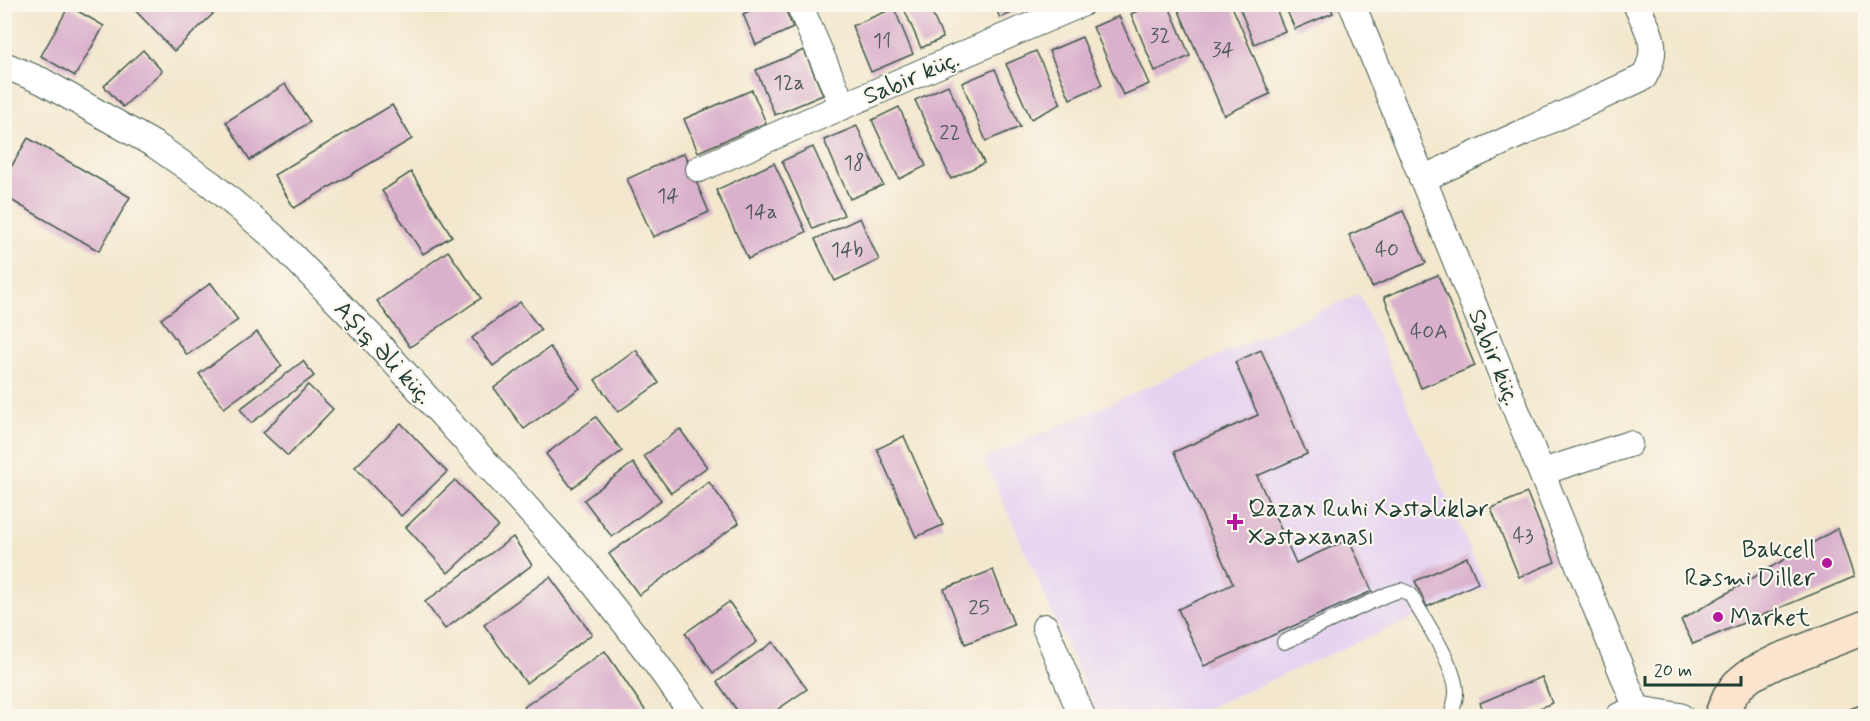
<svg xmlns="http://www.w3.org/2000/svg" width="1870" height="721" font-family="Mynerve,sans-serif">
<style>
.built{fill:#e5d3f1}
.building{fill:#dab1cc}
.lines{fill:none;stroke-linecap:round;stroke-linejoin:round}
.service-casing{stroke:#3f574b;stroke-width:16}
.minor-casing{stroke:#3f574b;stroke-width:28}
.secondary-casing{stroke:#3f574b;stroke-width:36}
.service{stroke:#fff;stroke-width:14}
.minor{stroke:#fff;stroke-width:26}
.secondary{stroke:#fce5cf;stroke-width:33}
.poi-dot{fill:#b5179e;stroke:#fbf7ec;stroke-width:2}
.labels{text-anchor:middle;stroke-width:4.5;stroke-linejoin:round;paint-order:stroke}
.number-label{font-size:21px;fill:#4e5a5a}
.street-label{font-size:24px;fill:#1f3d34;stroke:#fbf7ec}
.poi-label{font-size:24px;fill:#1f3d34;stroke:#fbf7ec;text-anchor:start}
</style>
<rect width="100%" height="100%" fill="#fbf7ec"/>
<filter id="ink" filterUnits="userSpaceOnUse"><feTurbulence type="fractalNoise" baseFrequency=".0167" numOctaves="2"/><feDisplacementMap in="SourceGraphic" scale="12" xChannelSelector="R" yChannelSelector="G"/><feConvolveMatrix kernelMatrix="1 2 1 2 8 2 1 2 1" color-interpolation-filters="sRGB"/></filter>
<filter id="wash" filterUnits="userSpaceOnUse"><feTurbulence type="fractalNoise" baseFrequency=".008" numOctaves="4" result="noise"/><feDisplacementMap in="SourceGraphic" scale="24" xChannelSelector="R" yChannelSelector="G"/><feGaussianBlur stdDeviation="1.35" result="paint"/><feColorMatrix in="noise" values="0 0 0 0 0 0 0 0 0 0 0 0 0 0 0 0 0 1.4 0 .05"/><feComposite in="paint" operator="in"/></filter>
<g filter="url(#wash)">
<rect width="100%" height="100%" fill="#f3e8ce"/>
<path class="built" d="M 1359,294 L 1486,586 L 1189,716 L 1098,716 L 984,459 Z"/>
<g id="blocks">
<g class="building">
<path d="M 133,4 L 204,4 L 213,14 L 174,51 L 131,6 Z"/>
<path d="M 765,4 L 783,4 L 793,28 L 756,45 L 743,14 Z"/>
<path d="M 902,4 L 928,4 L 943,38 L 921,48 Z"/>
<path d="M 994,4 L 1032,4 L 1000,18 Z"/>
<path d="M 1154,4 L 1168,4 L 1190,56 L 1155,71 L 1131,14 Z"/>
<path d="M 1176,4 L 1231,4 L 1270,94 L 1224,115 Z"/>
<path d="M 1238,4 L 1274,4 L 1285,31 L 1254,44 Z"/>
<path d="M 1284,4 L 1329,4 L 1333,13 L 1295,29 Z"/>
<path d="M 69,6 L 104,26 L 75,76 L 41,56 Z"/>
<path d="M 894,8 L 913,54 L 871,72 L 852,26 Z"/>
<path d="M 1119,16 L 1149,84 L 1123,95 L 1093,27 Z"/>
<path d="M 1082,37 L 1102,85 L 1070,99 L 1049,51 Z"/>
<path d="M 143,50 L 162,71 L 123,107 L 104,86 Z"/>
<path d="M 804,50 L 823,95 L 775,115 L 756,70 Z"/>
<path d="M 1036,51 L 1061,104 L 1031,119 L 1006,64 Z"/>
<path d="M 995,69 L 1020,127 L 986,141 L 962,83 Z"/>
<path d="M 285,84 L 310,122 L 250,160 L 226,122 Z"/>
<path d="M 948,85 L 984,163 L 951,179 L 915,100 Z"/>
<path d="M 752,90 L 766,123 L 698,152 L 684,119 Z"/>
<path d="M 392,105 L 412,139 L 294,208 L 274,175 Z"/>
<path d="M 899,107 L 926,166 L 899,179 L 872,120 Z"/>
<path d="M 857,126 L 883,185 L 850,199 L 824,140 Z"/>
<path d="M 28,138 L 130,197 L 99,251 L 4,196 L 4,179 Z"/>
<path d="M 813,147 L 844,215 L 813,229 L 782,161 Z"/>
<path d="M 684,153 L 709,212 L 653,237 L 627,179 Z"/>
<path d="M 774,163 L 806,232 L 748,259 L 716,190 Z"/>
<path d="M 411,172 L 452,236 L 423,254 L 382,191 Z"/>
<path d="M 1403,211 L 1426,263 L 1372,287 L 1349,235 Z"/>
<path d="M 860,218 L 879,260 L 835,281 L 815,239 Z"/>
<path d="M 448,251 L 481,298 L 410,347 L 377,301 Z"/>
<path d="M 1438,275 L 1475,366 L 1421,388 L 1384,297 Z"/>
<path d="M 211,283 L 238,320 L 187,355 L 161,319 Z"/>
<path d="M 520,302 L 541,330 L 493,366 L 472,338 Z"/>
<path d="M 257,332 L 282,366 L 224,408 L 199,374 Z"/>
<path d="M 550,347 L 580,388 L 524,429 L 494,388 Z"/>
<path d="M 636,350 L 659,383 L 618,412 L 595,380 Z"/>
<path d="M 1261,350 L 1307,454 L 1257,476 L 1296,563 L 1349,539 L 1372,591 L 1204,666 L 1178,609 L 1233,584 L 1174,452 L 1258,415 L 1235,362 Z"/>
<path d="M 303,361 L 314,376 L 251,423 L 240,409 Z"/>
<path d="M 308,385 L 333,409 L 288,456 L 263,433 Z"/>
<path d="M 596,417 L 622,451 L 572,488 L 546,454 Z"/>
<path d="M 401,423 L 447,472 L 401,516 L 355,467 Z"/>
<path d="M 680,429 L 707,467 L 671,493 L 644,456 Z"/>
<path d="M 904,436 L 943,525 L 916,537 L 877,449 Z"/>
<path d="M 633,463 L 661,500 L 612,537 L 584,500 Z"/>
<path d="M 455,480 L 498,526 L 448,573 L 406,527 Z"/>
<path d="M 709,482 L 739,523 L 639,595 L 609,554 Z"/>
<path d="M 1527,493 L 1555,562 L 1519,577 L 1491,508 Z"/>
<path d="M 1838,528 L 1854,577 L 1693,644 L 1681,620 Z"/>
<path d="M 513,537 L 532,565 L 445,629 L 425,602 Z"/>
<path d="M 1467,557 L 1478,583 L 1427,607 L 1415,581 Z"/>
<path d="M 993,570 L 1014,625 L 965,644 L 944,589 Z"/>
<path d="M 550,577 L 592,634 L 526,683 L 484,625 Z"/>
<path d="M 729,602 L 757,642 L 713,673 L 685,633 Z"/>
<path d="M 773,642 L 807,689 L 768,716 L 741,716 L 717,682 Z"/>
<path d="M 605,651 L 649,716 L 530,716 L 524,707 Z"/>
<path d="M 1542,677 L 1552,703 L 1522,716 L 1486,716 L 1480,703 Z"/>
<path d="M 1866,703 L 1866,716 L 1849,716 L 1847,710 Z"/>
</g>
</g>
</g>
<g filter="url(#ink)">
<use href="#blocks" fill-opacity="0" stroke="#3f574b" stroke-width="1.5"/>
<g class="lines">
<defs>
<path id="service" d="M 1284,642 L 1388,594 L 1401,590 L 1410,594 C 1423,617 1457,668 1456,693 C 1456,701 1452,708 1452,716"/>
<g id="minor">
<path d="M 799,4 L 843,106 L 1081,4"/>
<path d="M 1352,4 L 1637,709"/>
<path d="M 4,65 L 42,81 L 155,145 L 211,184 L 274,237 L 369,334 L 585,572 L 650,655 L 694,716"/>
<path d="M 699,169 L 843,106"/>
<path d="M 1422,179 L 1644,77 C 1661,46 1649,33 1636,4"/>
<path d="M 1542,472 L 1629,444"/>
<path d="M 1045,627 L 1082,716"/>
<path d="M 1619,716 L 1637,709 L 1680,716"/>
</g>
<path id="secondary" d="M 1721,716 L 1729,697 L 1738,685 L 1750,675 L 1778,661 L 1866,627"/>
</defs>
<use href="#service" class="service-casing"/>
<use href="#minor" class="minor-casing"/>
<use href="#secondary" class="secondary-casing"/>
<use href="#service" class="service"/>
<use href="#minor" class="minor"/>
<use href="#secondary" class="secondary"/>
</g>
</g>
<g class="poi-dot">
<path d="M1232 513h6v6h6v6h-6v6h-6v-6h-6v-6h6z"/>
<circle cx="1827" cy="563" r="6"/>
<circle cx="1718" cy="617" r="6"/>
</g>
<g class="labels">
<g class="number-label">
<text x="1160" y="42">32</text>
<text x="882" y="47">11</text>
<text x="1223" y="56">34</text>
<text x="789" y="89">12a</text>
<text x="950" y="139">22</text>
<text x="854" y="169">18</text>
<text x="668" y="202">14</text>
<text x="761" y="218">14a</text>
<text x="847" y="256">14b</text>
<text x="1387" y="256">40</text>
<text x="1429" y="338">40A</text>
<text x="1523" y="542">43</text>
<text x="979" y="614">25</text>
</g>
<g class="street-label">
<text transform="translate(911 77) rotate(-23)" y="8">Sabir küç.</text>
<text transform="translate(384 352) rotate(47)" y="8">Aşıq Əli küç.</text>
<text transform="translate(1495 357) rotate(68)" y="8">Sabir küç.</text>
</g>
<g class="poi-label">
<text x="1248" y="516">Qazax Ruhi Xəstəliklər<tspan x="1248" dy="28">Xəstəxanası</tspan></text>
<text x="1815" y="557" text-anchor="end">Bakcell<tspan x="1815" dy="28">Rəsmi Diller</tspan></text>
<text x="1730" y="625">Market</text>
</g>
</g>
<rect width="1870" height="721" fill="none" stroke="#fbf7ec" stroke-width="24"/>
<path d="M1645 676v9h96v-9" fill="none" stroke="#1f3d34" stroke-width="3"/>
<text x="1654" y="676" font-size="18" fill="#1f3d34" stroke="#fbf7ec" stroke-width="4.5" paint-order="stroke">20 m</text>
</svg>
